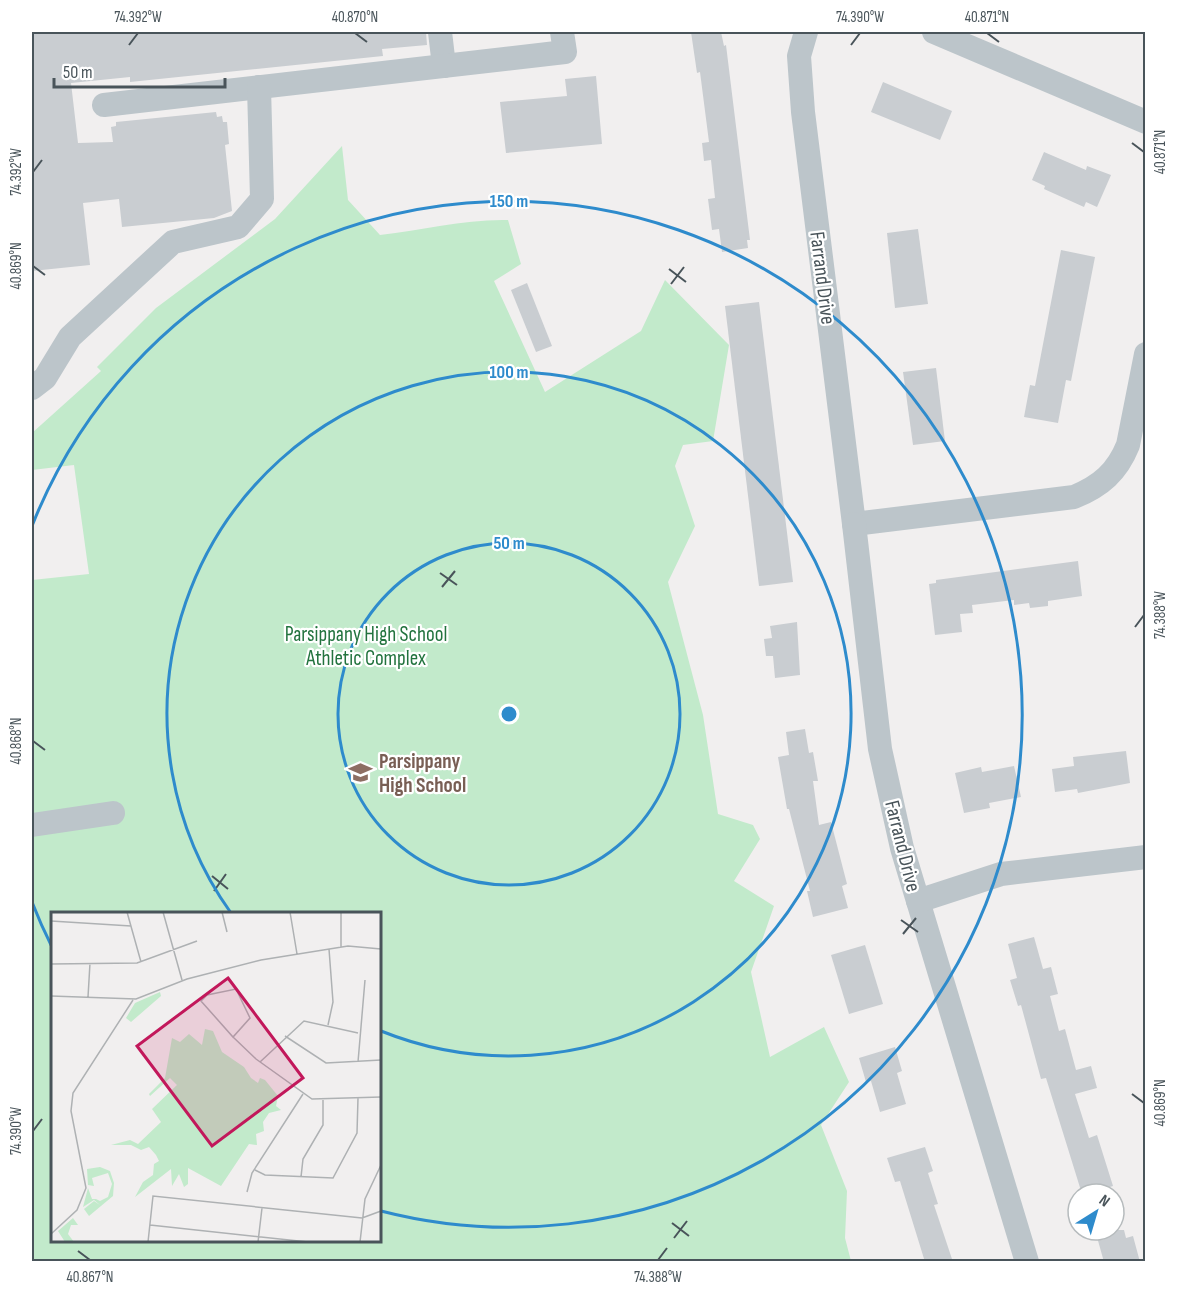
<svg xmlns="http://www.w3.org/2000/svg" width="1177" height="1293" font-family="'Sofia Sans Condensed',sans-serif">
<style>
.green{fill:#c2eacb;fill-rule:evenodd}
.building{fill:#c9cdd1}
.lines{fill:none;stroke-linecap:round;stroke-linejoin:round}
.minor{stroke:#bcc5ca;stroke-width:24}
.ticks{fill:none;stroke:#49545a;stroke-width:2}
.ring{fill:none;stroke:#2e8bcc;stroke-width:3}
.labels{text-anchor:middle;stroke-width:4.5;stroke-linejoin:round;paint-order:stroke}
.street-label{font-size:21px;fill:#49545a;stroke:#fff}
.park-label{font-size:21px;fill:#22733e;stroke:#fff}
.education-label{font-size:21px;font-weight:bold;fill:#785e54;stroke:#fff;text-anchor:start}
.inset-road{fill:none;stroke:#aeb1b3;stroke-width:1.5}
.view{fill:#c2185b;fill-opacity:0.15;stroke:#c2185b;stroke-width:3}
.inset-edge{fill:none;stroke:#49545a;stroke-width:3}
.centre{fill:#2e8bcc;stroke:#fff;stroke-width:3}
.ring-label{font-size:18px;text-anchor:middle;font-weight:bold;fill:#2e8bcc;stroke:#fff;stroke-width:4.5;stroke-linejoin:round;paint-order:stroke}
.neatline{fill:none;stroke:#49545a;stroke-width:2}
.ticks-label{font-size:15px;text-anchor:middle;fill:#49545a}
</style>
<rect width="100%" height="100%" fill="#f1efef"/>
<path class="green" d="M 342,146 L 348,200 L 380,235 C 423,230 465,219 508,220 L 521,264 L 494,281 L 545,392 L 641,331 L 665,280 L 729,345 L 713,441 L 683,445 L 675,466 L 695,526 L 668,582 L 703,715 L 718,814 L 753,825 L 760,839 L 734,881 L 774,906 L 751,972 L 770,1057 L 824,1027 L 849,1082 L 821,1125 L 847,1191 L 845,1238 L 851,1261 L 32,1261 L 32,580 L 89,574 L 74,465 L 32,470 L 32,433 L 101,371 L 97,367 L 156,308 L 275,219 ZM 52,914 L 380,914 L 380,1240 L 52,1240 Z"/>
<g class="building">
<path d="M 32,32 L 426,32 L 427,45 L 382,49 L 383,56 L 130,82 L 130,77 L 71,83 L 78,143 L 113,142 L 111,127 L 116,126 L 116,122 L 216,112 L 217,117 L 222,116 L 223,122 L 227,122 L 229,144 L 225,145 L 232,211 L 214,218 L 122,227 L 119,199 L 83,203 L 90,265 L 32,271 Z"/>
<path d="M 691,32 L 721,32 L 724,46 L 726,45 L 750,240 L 747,240 L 748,248 L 722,252 L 719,229 L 712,230 L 708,199 L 715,198 L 711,160 L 704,161 L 702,143 L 709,142 L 700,72 L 697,73 Z"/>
<path d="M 596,76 L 602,144 L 506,153 L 500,102 L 567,96 L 565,79 Z"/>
<path d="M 883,82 L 952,111 L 940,140 L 871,112 Z"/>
<path d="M 1044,152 L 1086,170 L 1087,166 L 1111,175 L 1097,207 L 1086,202 L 1084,207 L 1044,189 L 1045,186 L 1032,180 Z"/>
<path d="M 918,229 L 928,304 L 895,308 L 887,233 Z"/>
<path d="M 1061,250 L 1095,257 L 1071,381 L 1066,380 L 1058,423 L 1024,417 L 1030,385 L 1035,386 Z"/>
<path d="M 527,283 L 552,346 L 536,352 L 511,290 Z"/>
<path d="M 759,302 L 793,582 L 759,586 L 725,306 Z"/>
<path d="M 936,368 L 945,441 L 913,445 L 903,372 Z"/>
<path d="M 1078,561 L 1082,596 L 1048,601 L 1048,606 L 1030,608 L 1029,603 L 1014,605 L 1014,600 L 972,605 L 973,613 L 960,614 L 962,632 L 935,635 L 929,584 L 936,583 L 936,580 Z"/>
<path d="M 797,622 L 800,675 L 775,678 L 773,656 L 766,656 L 764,639 L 772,638 L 770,626 Z"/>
<path d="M 805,729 L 809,753 L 813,752 L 818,781 L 813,781 L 819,825 L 831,822 L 847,884 L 842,886 L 848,908 L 813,917 L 807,891 L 810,891 L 789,809 L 787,809 L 778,757 L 789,755 L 786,732 Z"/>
<path d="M 1126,751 L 1130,783 L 1078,793 L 1077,789 L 1055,792 L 1052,769 L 1074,766 L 1073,757 Z"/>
<path d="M 1014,766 L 1021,797 L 989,803 L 990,808 L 964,813 L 955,773 L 981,767 L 982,772 Z"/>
<path d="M 1034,937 L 1043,969 L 1051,967 L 1058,994 L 1050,996 L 1059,1031 L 1065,1029 L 1076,1070 L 1091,1066 L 1097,1088 L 1075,1094 L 1089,1138 L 1097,1135 L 1113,1186 L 1088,1194 L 1082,1194 L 1046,1078 L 1041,1079 L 1021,1005 L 1018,1006 L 1010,980 L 1017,978 L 1008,944 Z"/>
<path d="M 865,945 L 883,1004 L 849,1014 L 831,955 Z"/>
<path d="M 895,1047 L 902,1071 L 897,1073 L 906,1104 L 880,1112 L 871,1081 L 866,1082 L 859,1058 Z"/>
<path d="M 925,1147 L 933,1171 L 928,1173 L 938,1204 L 934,1205 L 953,1262 L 925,1262 L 900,1181 L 895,1182 L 887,1158 Z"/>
<path d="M 1095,1230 L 1124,1230 L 1126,1238 L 1133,1236 L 1140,1262 L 1104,1262 Z"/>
</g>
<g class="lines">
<g class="minor">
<path d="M 440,32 L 444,66"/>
<path d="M 806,32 L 799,56 L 803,112 L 854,524 L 1074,497 C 1101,486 1117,472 1128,445 L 1146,354"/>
<path d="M 934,32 L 1146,122"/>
<path d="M 104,105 L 565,52 L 562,32"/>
<path d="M 32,388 L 45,378 L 70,337 L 173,242 L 238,227 L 262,199 L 259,87"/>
<path d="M 854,524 L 880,749 L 902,848 L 1027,1262"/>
<path d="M 32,825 L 113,813"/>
<path d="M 918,901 L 1001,874 L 1146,857"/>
</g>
</g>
<path class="ticks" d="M 355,33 L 367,42M 987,33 L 999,42M 129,45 L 138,33M 851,45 L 860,33M 1132,143 L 1144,152M 33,172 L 42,160M 33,266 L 45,275M 669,269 L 686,282M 671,284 L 684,267M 440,573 L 457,585M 442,587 L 455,571M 1135,627 L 1144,615M 33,741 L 45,750M 212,876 L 228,889M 214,891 L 226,874M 901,920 L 918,932M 903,934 L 916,918M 1132,1094 L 1144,1103M 33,1131 L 42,1119M 672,1223 L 689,1236M 674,1238 L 687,1221M 78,1251 L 90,1260M 658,1260 L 667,1248"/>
<g class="ring">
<circle cx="509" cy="714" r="171"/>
<path d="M231 913A342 342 0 1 1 381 1031"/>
<path d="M52 947A513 513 0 0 1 32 902M32 526A513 513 0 1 1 381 1211"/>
</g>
<defs>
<symbol id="school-bare" viewBox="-9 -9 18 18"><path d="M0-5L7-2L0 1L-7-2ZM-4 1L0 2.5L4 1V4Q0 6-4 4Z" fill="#8d6e63" stroke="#fff" stroke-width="2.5" paint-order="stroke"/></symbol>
</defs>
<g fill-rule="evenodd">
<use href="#school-bare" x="344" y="756" width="33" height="33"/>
</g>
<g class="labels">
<g class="street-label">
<text transform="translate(823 278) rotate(83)" y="7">Farrand Drive</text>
<text transform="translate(903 846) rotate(76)" y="7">Farrand Drive</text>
</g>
<g class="park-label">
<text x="366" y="641">Parsippany High School<tspan x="366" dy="24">Athletic Complex</tspan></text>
</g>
<g class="education-label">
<text x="379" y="768">Parsippany<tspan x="379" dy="24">High School</tspan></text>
</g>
</g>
<g transform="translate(51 912)">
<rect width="330" height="330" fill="#f1efef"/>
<path d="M 109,80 L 110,84 L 80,110 L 75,106 L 84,91 ZM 154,117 L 162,119 L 171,140 L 193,155 L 200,166 L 207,171 L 209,166 L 214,168 L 227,184 L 225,194 L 230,198 L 218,201 L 212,210 L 213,219 L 205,222 L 206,233 L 198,232 L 170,274 L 137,256 L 137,272 L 133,275 L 128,262 L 121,274 L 120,257 L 84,285 L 92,270 L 102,263 L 103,252 L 108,249 L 105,243 L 98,235 L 90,238 L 80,233 L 60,233 L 79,228 L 87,232 L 110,210 L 101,197 L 126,173 L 119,166 L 99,184 L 98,182 L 114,166 L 121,126 L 129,130 L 138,122 L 151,133 ZM 49,255 L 59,259 L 63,271 L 62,284 L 38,304 L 33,297 L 43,289 L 49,293 L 43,288 L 32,295 L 37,276 L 41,287 L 45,287 L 49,289 L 57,285 L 61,272 L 57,261 L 41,266 L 43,274 L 37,273 L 36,257 ZM 22,306 L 27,313 L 20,313 L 17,322 L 23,330 L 14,330 L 7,319 Z" fill="#c2eacb"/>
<path class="inset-road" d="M 76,0 L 90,50M 112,0 L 131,68M 171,0 L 176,20M 239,0 L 246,42M 0,9 L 80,14M 290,35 L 290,0M 0,52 L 86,51 L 146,29M 185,77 L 199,106 L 182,125 L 150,89 L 156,83 ZM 0,84 L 85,87 L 136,67 L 210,48 L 297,34 L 330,37M 37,85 L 39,51M 277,113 L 282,90 L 278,37M 234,124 L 275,151 L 330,148M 182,125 L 205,147 L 261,187 L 330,185M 209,150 L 253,109 L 307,121M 307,150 L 314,68M 204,258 L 214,263 L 282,266 L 306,221 L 307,186M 250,265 L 252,247 L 272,213 L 272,188M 196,280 L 201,261 L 252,182M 311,306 L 330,299M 99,313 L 257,330M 0,322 L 26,298 L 35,276 L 20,199 L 22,181 L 82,88M 97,330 L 102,284 L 311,306M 207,330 L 211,296M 309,330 L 314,287 L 330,253"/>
<path class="view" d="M 177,66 L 252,166 L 161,234 L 86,134 Z"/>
<rect width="330" height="330" class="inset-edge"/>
</g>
<circle cx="509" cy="714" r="9" class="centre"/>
<g class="ring-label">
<text x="509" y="207">150 m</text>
<text x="509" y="378">100 m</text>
<text x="509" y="549">50 m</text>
</g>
<rect width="1177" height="1293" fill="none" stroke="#ffffff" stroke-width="66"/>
<g transform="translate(1096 1212) rotate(37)"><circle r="28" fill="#ffffff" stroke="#b6bbbd" stroke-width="1.5"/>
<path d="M0-4.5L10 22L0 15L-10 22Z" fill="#2e8bcc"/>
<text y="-9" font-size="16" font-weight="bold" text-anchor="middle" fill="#49545a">N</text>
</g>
<path d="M54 78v9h171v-9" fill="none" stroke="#49545a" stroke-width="3"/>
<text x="63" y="78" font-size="18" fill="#49545a" stroke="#ffffff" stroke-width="4.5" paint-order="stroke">50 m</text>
<rect x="33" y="33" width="1111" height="1227" class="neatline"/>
<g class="ticks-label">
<text x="138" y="22">74.392°W</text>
<text x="355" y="22">40.870°N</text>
<text x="860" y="22">74.390°W</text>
<text x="987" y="22">40.871°N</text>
<text transform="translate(1160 152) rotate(-90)" y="5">40.871°N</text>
<text transform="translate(16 172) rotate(-90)" y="5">74.392°W</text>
<text transform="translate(16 266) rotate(-90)" y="5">40.869°N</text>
<text transform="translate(1160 615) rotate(-90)" y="5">74.388°W</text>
<text transform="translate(16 741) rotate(-90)" y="5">40.868°N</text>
<text transform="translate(1160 1103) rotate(-90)" y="5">40.869°N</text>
<text transform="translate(16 1131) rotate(-90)" y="5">74.390°W</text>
<text x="90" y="1282">40.867°N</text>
<text x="658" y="1282">74.388°W</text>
</g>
</svg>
